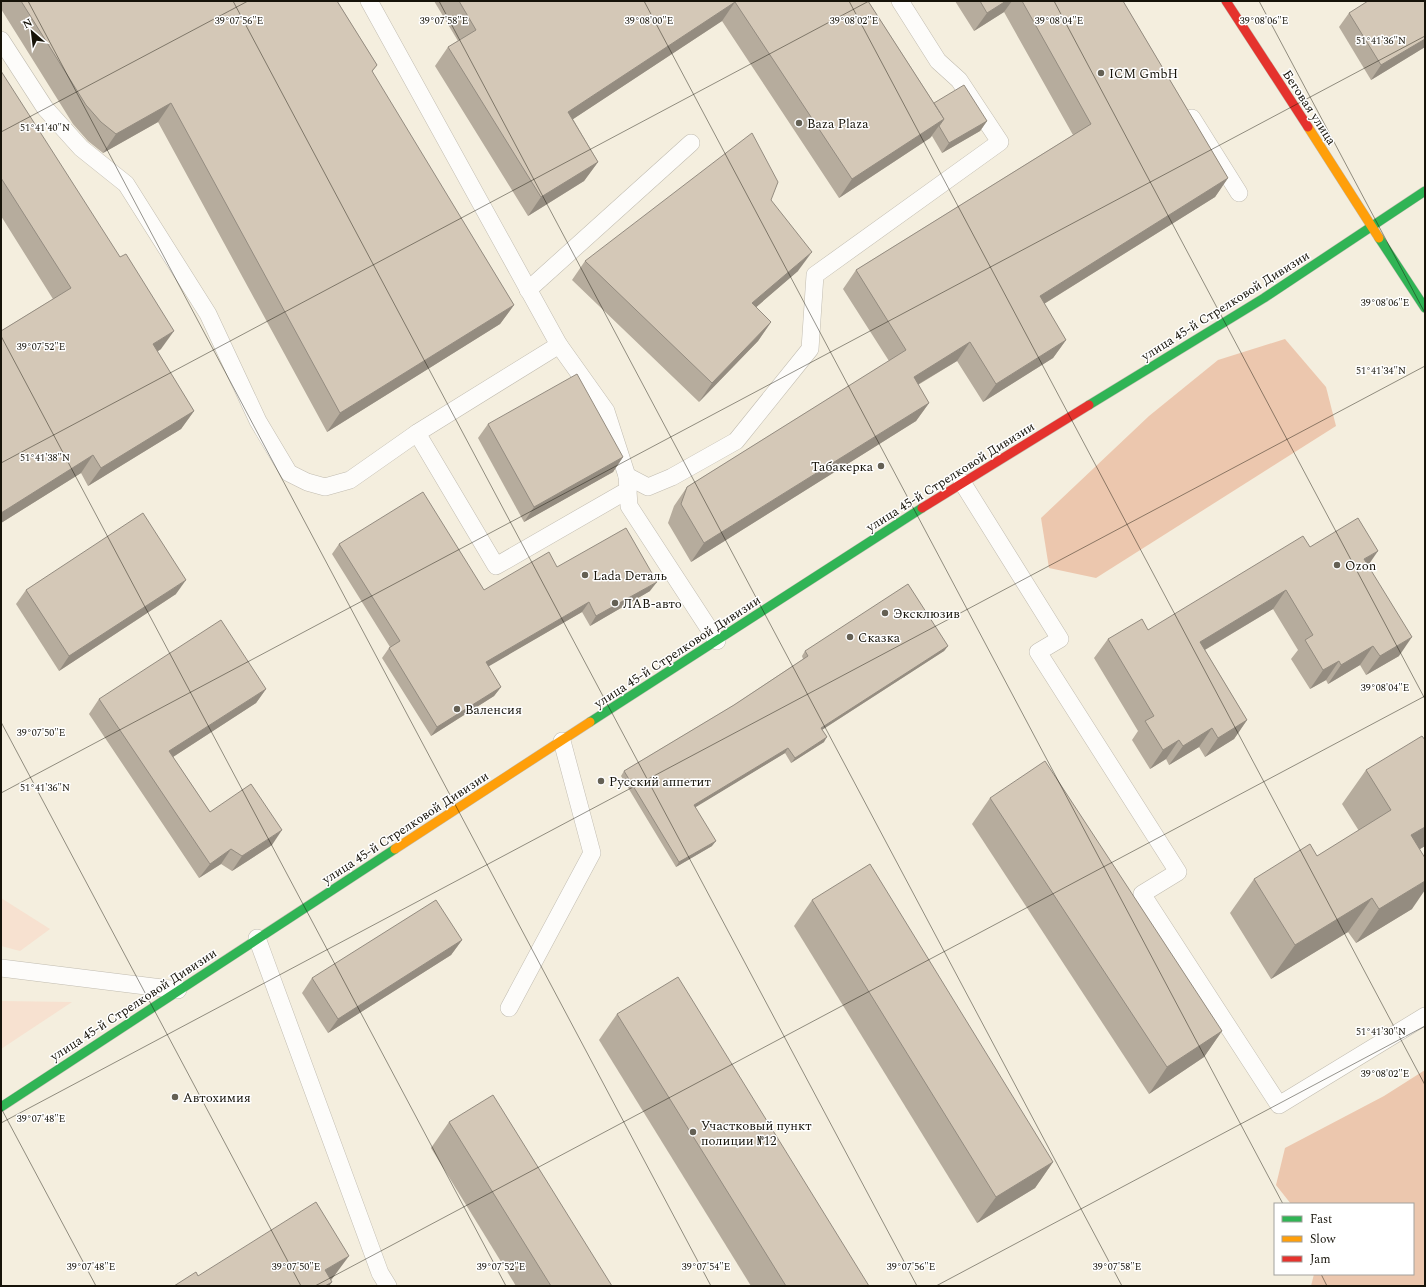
<svg xmlns="http://www.w3.org/2000/svg" width="1426" height="1287" font-family="Spectral,serif">
<style>
.green{fill:#f7e1d0}
.forest{fill:#ecc7ae}
.lines{fill:none;stroke-linecap:round;stroke-linejoin:round}
.lane-casing{stroke:#c1bcb0;stroke-width:18}
.fast-casing{stroke:#c1bcb0;stroke-width:10}
.slow-casing{stroke:#c1bcb0;stroke-width:10}
.jam-casing{stroke:#c1bcb0;stroke-width:10}
.lane{stroke:#fdfcfa;stroke-width:17}
.fast{stroke:#30b455;stroke-width:9}
.slow{stroke:#ff9f0a;stroke-width:9}
.jam{stroke:#e5322d;stroke-width:9}
.wall{fill:#b6ac9d}
.shaded-wall{fill:#948c80}
.building{fill:#d4c8b7;stroke:#948c80}
.ticks{fill:none;stroke:#161309;stroke-width:1;stroke-opacity:0.45}
.poi-dot{fill:#646054;stroke:#fff;stroke-width:1.5}
.labels{text-anchor:middle;stroke-width:3;stroke-linejoin:round;paint-order:stroke}
.poi-label{font-size:13px;fill:#161309;stroke:#fff;text-anchor:start}
.street-label{font-size:13px;fill:#161309;stroke:#fff}
.ticks-label{font-size:10px;text-anchor:middle;fill:#161309;stroke:#fff;stroke-width:3;stroke-linejoin:round;paint-order:stroke}
</style>
<rect width="100%" height="100%" fill="#f4eede"/>
<g class="green">
<path d="M 1,898 L 50,929 L 20,951 L 1,946 Z"/>
<path d="M 1,1001 L 72,1002 L 1,1049 Z"/>
</g>
<g class="forest">
<path d="M 1285,339 L 1326,387 L 1336,426 L 1096,578 L 1049,568 L 1041,518 L 1149,416 L 1218,360 Z"/>
<path d="M 1425,1070 L 1425,1286 L 1311,1286 L 1314,1274 L 1413,1274 L 1413,1204 L 1291,1204 L 1276,1185 L 1285,1148 L 1384,1096 Z"/>
</g>
<g class="lines">
<defs>
<g id="lane">
<path d="M 369,1 L 559,345 L 606,411 L 627,476 L 629,506 L 717,641"/>
<path d="M 1,40 L 45,108 L 81,148 L 126,184 L 208,314 L 258,421 L 289,473 L 307,482 L 325,487 L 350,480 L 417,433"/>
<path d="M 1192,118 L 1239,193"/>
<path d="M 528,290 L 691,143"/>
<path d="M 559,345 L 417,433 L 496,566 L 628,490"/>
<path d="M 627,476 L 648,487 L 672,477 L 736,441 L 810,349 L 815,275 L 1000,142 L 959,80 L 938,61 L 900,1"/>
<path d="M 962,482 L 1060,639 L 1038,652 L 1178,872 L 1142,894 L 1279,1105 L 1425,1016"/>
<path d="M 257,938 L 380,1273 L 388,1286"/>
<path d="M 1,968 L 178,990"/>
<path d="M 509,1008 L 592,853 L 562,741"/>
</g>
<g id="fast">
<path d="M 1379,238 L 1425,308"/>
<path d="M 1089,405 L 1264,298 L 1425,191"/>
<path d="M 590,722 L 922,508"/>
<path d="M 1,1107 L 395,849"/>
</g>
<g id="slow">
<path d="M 1308,127 L 1379,238"/>
<path d="M 395,849 L 590,722"/>
</g>
<g id="jam">
<path d="M 1226,1 L 1308,127"/>
<path d="M 922,508 L 1089,405"/>
</g>
</defs>
<use href="#lane" class="lane-casing"/>
<use href="#fast" class="fast-casing"/>
<use href="#slow" class="slow-casing"/>
<use href="#jam" class="jam-casing"/>
<use href="#lane" class="lane"/>
<use href="#fast" class="fast"/>
<use href="#slow" class="slow"/>
<use href="#jam" class="jam"/>
</g>
<g class="wall">
<path d="M 1,1 L 337,1 L 377,65 L 372,72 L 514,305 L 500,324 L 327,432 L 158,122 L 103,153 L 88,141 L 73,124 L 1,9 Z"/>
<path d="M 434,1 L 868,1 L 934,103 L 987,121 L 980,131 L 942,153 L 932,136 L 930,138 L 839,198 L 722,21 L 573,119 L 598,162 L 584,181 L 528,216 L 435,66 L 448,47 L 458,41 Z"/>
<path d="M 955,1 L 1123,1 L 1228,178 L 1215,197 L 1044,304 L 1066,340 L 1053,358 L 983,402 L 957,361 L 918,385 L 929,403 L 916,421 L 691,562 L 668,523 L 674,506 L 687,487 L 889,361 L 843,289 L 856,270 L 1073,135 L 1004,12 L 974,31 Z"/>
<path d="M 1425,1 L 1425,47 L 1371,80 L 1339,27 L 1349,13 Z"/>
<path d="M 1,71 L 161,349 L 157,352 L 194,411 L 181,429 L 88,486 L 81,473 L 1,523 L 1,331 L 53,299 L 1,216 Z"/>
<path d="M 771,200 L 798,271 L 756,307 L 771,322 L 758,341 L 699,402 L 572,280 L 585,261 Z"/>
<path d="M 488,424 L 623,457 L 613,472 L 524,522 L 478,438 Z"/>
<path d="M 339,544 L 484,590 L 557,567 L 650,591 L 590,626 L 582,612 L 488,666 L 501,687 L 494,696 L 431,736 L 382,658 L 389,648 L 390,647 L 332,554 Z"/>
<path d="M 1310,547 L 1368,565 L 1399,656 L 1366,675 L 1360,665 L 1328,684 L 1326,680 L 1310,689 L 1291,659 L 1298,650 L 1273,609 L 1205,650 L 1247,720 L 1234,739 L 1205,757 L 1199,747 L 1169,765 L 1166,759 L 1150,769 L 1132,740 L 1138,731 L 1094,658 L 1108,639 L 1148,630 Z"/>
<path d="M 26,590 L 176,594 L 59,671 L 16,604 Z"/>
<path d="M 948,646 L 944,651 L 822,730 L 824,742 L 791,763 L 785,753 L 695,807 L 712,846 L 676,867 L 621,776 L 624,771 L 734,705 L 803,659 L 802,656 L 805,651 Z"/>
<path d="M 266,689 L 256,703 L 173,757 L 210,812 L 272,845 L 232,871 L 221,864 L 199,878 L 89,714 L 99,699 Z"/>
<path d="M 1425,740 L 1425,846 L 1420,849 L 1412,909 L 1356,943 L 1348,932 L 1271,979 L 1230,913 L 1254,879 L 1317,856 L 1359,831 L 1342,804 L 1366,770 Z"/>
<path d="M 990,798 L 1222,1031 L 1204,1057 L 1149,1094 L 972,824 Z"/>
<path d="M 812,900 L 1053,1162 L 1035,1188 L 977,1223 L 794,926 Z"/>
<path d="M 462,940 L 451,955 L 328,1033 L 302,993 L 312,978 Z"/>
<path d="M 617,1014 L 869,1286 L 751,1286 L 599,1040 Z"/>
<path d="M 449,1122 L 612,1286 L 516,1286 L 431,1148 Z"/>
</g>
<g class="shaded-wall">
<path d="M 1006,1 L 1012,1 L 1004,12 L 974,31 L 987,13 Z"/>
<path d="M 735,2 L 722,21 L 555,131 L 568,112 Z"/>
<path d="M 1425,39 L 1425,47 L 1371,80 L 1381,65 Z"/>
<path d="M 171,103 L 158,122 L 103,153 L 116,134 Z"/>
<path d="M 944,119 L 930,138 L 839,198 L 852,179 Z"/>
<path d="M 987,121 L 980,131 L 942,153 L 949,143 Z"/>
<path d="M 598,162 L 584,181 L 528,216 L 541,197 Z"/>
<path d="M 1228,178 L 1215,197 L 1026,315 L 1040,296 Z"/>
<path d="M 812,252 L 798,271 L 739,322 L 752,303 Z"/>
<path d="M 514,305 L 500,324 L 327,432 L 340,413 Z"/>
<path d="M 771,322 L 758,341 L 699,402 L 712,383 Z"/>
<path d="M 174,331 L 161,349 L 140,362 L 153,344 Z"/>
<path d="M 1066,340 L 1053,358 L 983,402 L 996,384 Z"/>
<path d="M 970,342 L 957,361 L 900,395 L 914,377 Z"/>
<path d="M 929,403 L 916,421 L 691,562 L 704,543 Z"/>
<path d="M 194,411 L 181,429 L 88,486 L 101,468 Z"/>
<path d="M 93,455 L 81,473 L 1,523 L 1,513 Z"/>
<path d="M 623,457 L 613,472 L 524,522 L 534,507 Z"/>
<path d="M 1378,551 L 1365,570 L 1364,559 Z"/>
<path d="M 186,580 L 176,594 L 59,671 L 69,656 Z"/>
<path d="M 657,582 L 650,591 L 590,626 L 596,616 Z"/>
<path d="M 1286,590 L 1273,609 L 1186,661 L 1200,642 Z"/>
<path d="M 589,602 L 582,612 L 479,672 L 486,662 Z"/>
<path d="M 1412,637 L 1399,656 L 1366,675 L 1380,656 Z"/>
<path d="M 948,646 L 944,651 L 817,733 L 821,728 Z"/>
<path d="M 1373,646 L 1360,665 L 1328,684 L 1341,665 Z"/>
<path d="M 1339,661 L 1326,680 L 1310,689 L 1323,670 Z"/>
<path d="M 501,687 L 494,696 L 431,736 L 437,727 Z"/>
<path d="M 266,689 L 256,703 L 159,766 L 169,751 Z"/>
<path d="M 1247,720 L 1234,739 L 1205,757 L 1218,738 Z"/>
<path d="M 1212,728 L 1199,747 L 1169,765 L 1183,746 Z"/>
<path d="M 827,737 L 824,742 L 791,763 L 795,758 Z"/>
<path d="M 1179,740 L 1166,759 L 1150,769 L 1163,750 Z"/>
<path d="M 788,748 L 785,753 L 691,810 L 694,805 Z"/>
<path d="M 1425,827 L 1425,846 L 1387,869 L 1411,835 Z"/>
<path d="M 282,830 L 272,845 L 232,871 L 242,856 Z"/>
<path d="M 716,841 L 712,846 L 676,867 L 679,862 Z"/>
<path d="M 231,849 L 221,864 L 199,878 L 210,864 Z"/>
<path d="M 1425,881 L 1425,890 L 1412,909 L 1356,943 L 1379,909 Z"/>
<path d="M 1372,898 L 1348,932 L 1271,979 L 1295,945 Z"/>
<path d="M 462,940 L 451,955 L 328,1033 L 338,1019 Z"/>
<path d="M 1222,1031 L 1204,1057 L 1149,1094 L 1167,1067 Z"/>
<path d="M 1053,1162 L 1035,1188 L 977,1223 L 996,1197 Z"/>
<path d="M 349,1256 L 329,1283 L 332,1282 L 329,1286 L 314,1286 L 325,1270 Z"/>
</g>
<g class="building">
<path d="M 21,1 L 337,1 L 377,65 L 372,71 L 514,305 L 340,413 L 171,103 L 116,134 L 101,122 L 86,105 Z"/>
<path d="M 459,1 L 868,1 L 944,119 L 852,179 L 735,2 L 568,112 L 598,162 L 541,197 L 448,47 L 476,30 Z"/>
<path d="M 980,1 L 1006,1 L 987,13 Z"/>
<path d="M 1022,1 L 1123,1 L 1228,178 L 1040,296 L 1066,340 L 996,384 L 970,342 L 914,377 L 929,403 L 704,543 L 681,504 L 687,487 L 906,350 L 856,270 L 1091,124 Z"/>
<path d="M 1368,1 L 1425,1 L 1425,39 L 1381,65 L 1349,13 Z"/>
<path d="M 1,71 L 120,257 L 126,254 L 174,331 L 153,344 L 194,411 L 101,468 L 93,455 L 1,513 L 1,331 L 71,288 L 1,178 Z"/>
<path d="M 964,85 L 987,121 L 949,143 L 939,126 L 944,119 L 934,103 Z"/>
<path d="M 752,133 L 778,182 L 771,200 L 812,252 L 752,303 L 771,322 L 712,383 L 585,261 Z"/>
<path d="M 577,374 L 623,457 L 534,507 L 488,424 Z"/>
<path d="M 423,492 L 484,590 L 549,552 L 557,567 L 626,528 L 657,582 L 596,616 L 589,602 L 486,662 L 501,687 L 437,727 L 389,648 L 400,641 L 339,544 Z"/>
<path d="M 143,513 L 186,580 L 69,656 L 26,590 Z"/>
<path d="M 1358,518 L 1378,551 L 1364,559 L 1412,637 L 1380,656 L 1373,646 L 1341,665 L 1339,661 L 1323,670 L 1305,640 L 1313,635 L 1286,590 L 1200,642 L 1247,720 L 1218,738 L 1212,728 L 1183,746 L 1179,740 L 1163,750 L 1145,721 L 1154,716 L 1108,639 L 1142,619 L 1148,630 L 1303,536 L 1310,547 Z"/>
<path d="M 908,584 L 948,646 L 821,728 L 827,737 L 795,758 L 788,748 L 694,805 L 716,841 L 679,862 L 624,771 L 734,705 L 808,656 L 805,651 Z"/>
<path d="M 221,620 L 266,689 L 169,751 L 210,812 L 251,784 L 282,830 L 242,856 L 231,849 L 210,864 L 99,699 Z"/>
<path d="M 1422,736 L 1425,740 L 1425,827 L 1411,835 L 1425,858 L 1425,881 L 1379,909 L 1372,898 L 1295,945 L 1254,879 L 1310,844 L 1317,856 L 1391,810 L 1366,770 Z"/>
<path d="M 1045,761 L 1222,1031 L 1167,1067 L 990,798 Z"/>
<path d="M 870,864 L 1053,1162 L 996,1197 L 812,900 Z"/>
<path d="M 436,900 L 462,940 L 338,1019 L 312,978 Z"/>
<path d="M 678,977 L 869,1286 L 786,1286 L 617,1014 Z"/>
<path d="M 493,1095 L 612,1286 L 551,1286 L 449,1122 Z"/>
<path d="M 316,1202 L 349,1256 L 325,1270 L 332,1282 L 325,1286 L 174,1286 L 196,1272 L 198,1276 Z"/>
</g>
<path class="ticks" d="M 28,1 L 711,1286M 233,1 L 917,1286M 439,1 L 1122,1286M 644,1 L 1283,1204M 849,1 L 1425,1085M 1054,1 L 1425,699M 1259,1 L 1425,313M 1,132 L 248,1M 1,336 L 506,1286M 1,463 L 869,1M 1,722 L 301,1286M 1,793 L 1425,36M 1,1108 L 96,1286M 1,1123 L 1425,366M 1321,1274 L 1327,1286M 315,1286 L 1425,696M 936,1286 L 1425,1026"/>
<g class="poi-dot">
<circle cx="1101" cy="73" r="4"/>
<circle cx="799" cy="123" r="4"/>
<circle cx="881" cy="466" r="4"/>
<circle cx="1337" cy="565" r="4"/>
<circle cx="585" cy="575" r="4"/>
<circle cx="615" cy="603" r="4"/>
<circle cx="885" cy="613" r="4"/>
<circle cx="850" cy="637" r="4"/>
<circle cx="457" cy="709" r="4"/>
<circle cx="601" cy="781" r="4"/>
<circle cx="175" cy="1097" r="4"/>
<circle cx="693" cy="1132" r="4"/>
</g>
<g class="labels">
<g class="poi-label">
<text x="1109" y="78">ICM GmbH</text>
<text x="807" y="128">Baza Plaza</text>
<text x="873" y="471" text-anchor="end">Табакерка</text>
<text x="1345" y="570">Ozon</text>
<text x="593" y="580">Lada Dеталь</text>
<text x="623" y="608">ЛАВ-авто</text>
<text x="893" y="618">Эксклюзив</text>
<text x="858" y="642">Сказка</text>
<text x="465" y="714">Валенсия</text>
<text x="609" y="786">Русский аппетит</text>
<text x="183" y="1102">Автохимия</text>
<text x="701" y="1130">Участковый пункт<tspan x="701" dy="15">полиции №12</tspan></text>
</g>
<g class="street-label">
<text transform="translate(1310 107) rotate(57)" y="5">Беговая улица</text>
<text transform="translate(1225 305) rotate(-32)" y="5">улица 45-й Стрелковой Дивизии</text>
<text transform="translate(950 476) rotate(-32)" y="5">улица 45-й Стрелковой Дивизии</text>
<text transform="translate(677 651) rotate(-33)" y="5">улица 45-й Стрелковой Дивизии</text>
<text transform="translate(405 827) rotate(-33)" y="5">улица 45-й Стрелковой Дивизии</text>
<text transform="translate(133 1004) rotate(-33)" y="5">улица 45-й Стрелковой Дивизии</text>
</g>
</g>
<g class="ticks-label">
<text x="239" y="24">39°07'56"E</text>
<text x="444" y="24">39°07'58"E</text>
<text x="649" y="24">39°08'00"E</text>
<text x="854" y="24">39°08'02"E</text>
<text x="1059" y="24">39°08'04"E</text>
<text x="1264" y="24">39°08'06"E</text>
<text x="1381" y="44">51°41'36"N</text>
<text x="45" y="131">51°41'40"N</text>
<text x="1385" y="306">39°08'06"E</text>
<text x="41" y="350">39°07'52"E</text>
<text x="1381" y="374">51°41'34"N</text>
<text x="45" y="461">51°41'38"N</text>
<text x="1385" y="691">39°08'04"E</text>
<text x="41" y="736">39°07'50"E</text>
<text x="45" y="791">51°41'36"N</text>
<text x="1381" y="1035">51°41'30"N</text>
<text x="1385" y="1077">39°08'02"E</text>
<text x="41" y="1122">39°07'48"E</text>
<text x="91" y="1270">39°07'48"E</text>
<text x="296" y="1270">39°07'50"E</text>
<text x="501" y="1270">39°07'52"E</text>
<text x="706" y="1270">39°07'54"E</text>
<text x="911" y="1270">39°07'56"E</text>
<text x="1117" y="1270">39°07'58"E</text>
</g>
<rect width="1426" height="1287" fill="none" stroke="#161309" stroke-width="4"/>
<rect x="1274" y="1203" width="140" height="72" fill="#ffffff" stroke="#a2a19d"/>
<rect x="1282" y="1216" width="20" height="6" fill="#30b455" stroke="#a2a19d"/>
<text x="1310" y="1223" font-size="12" fill="#161309">Fast</text>
<rect x="1282" y="1236" width="20" height="6" fill="#ff9f0a" stroke="#a2a19d"/>
<text x="1310" y="1243" font-size="12" fill="#161309">Slow</text>
<rect x="1282" y="1256" width="20" height="6" fill="#e5322d" stroke="#a2a19d"/>
<text x="1310" y="1263" font-size="12" fill="#161309">Jam</text>
<g transform="translate(32 32) rotate(332)" stroke="#ffffff" stroke-width="3" paint-order="stroke">
<path d="M0-3L7 15L0 10L-7 15Z" fill="#161309"/>
<text y="-6" font-size="11" font-weight="bold" text-anchor="middle" fill="#161309">N</text>
</g>
</svg>
